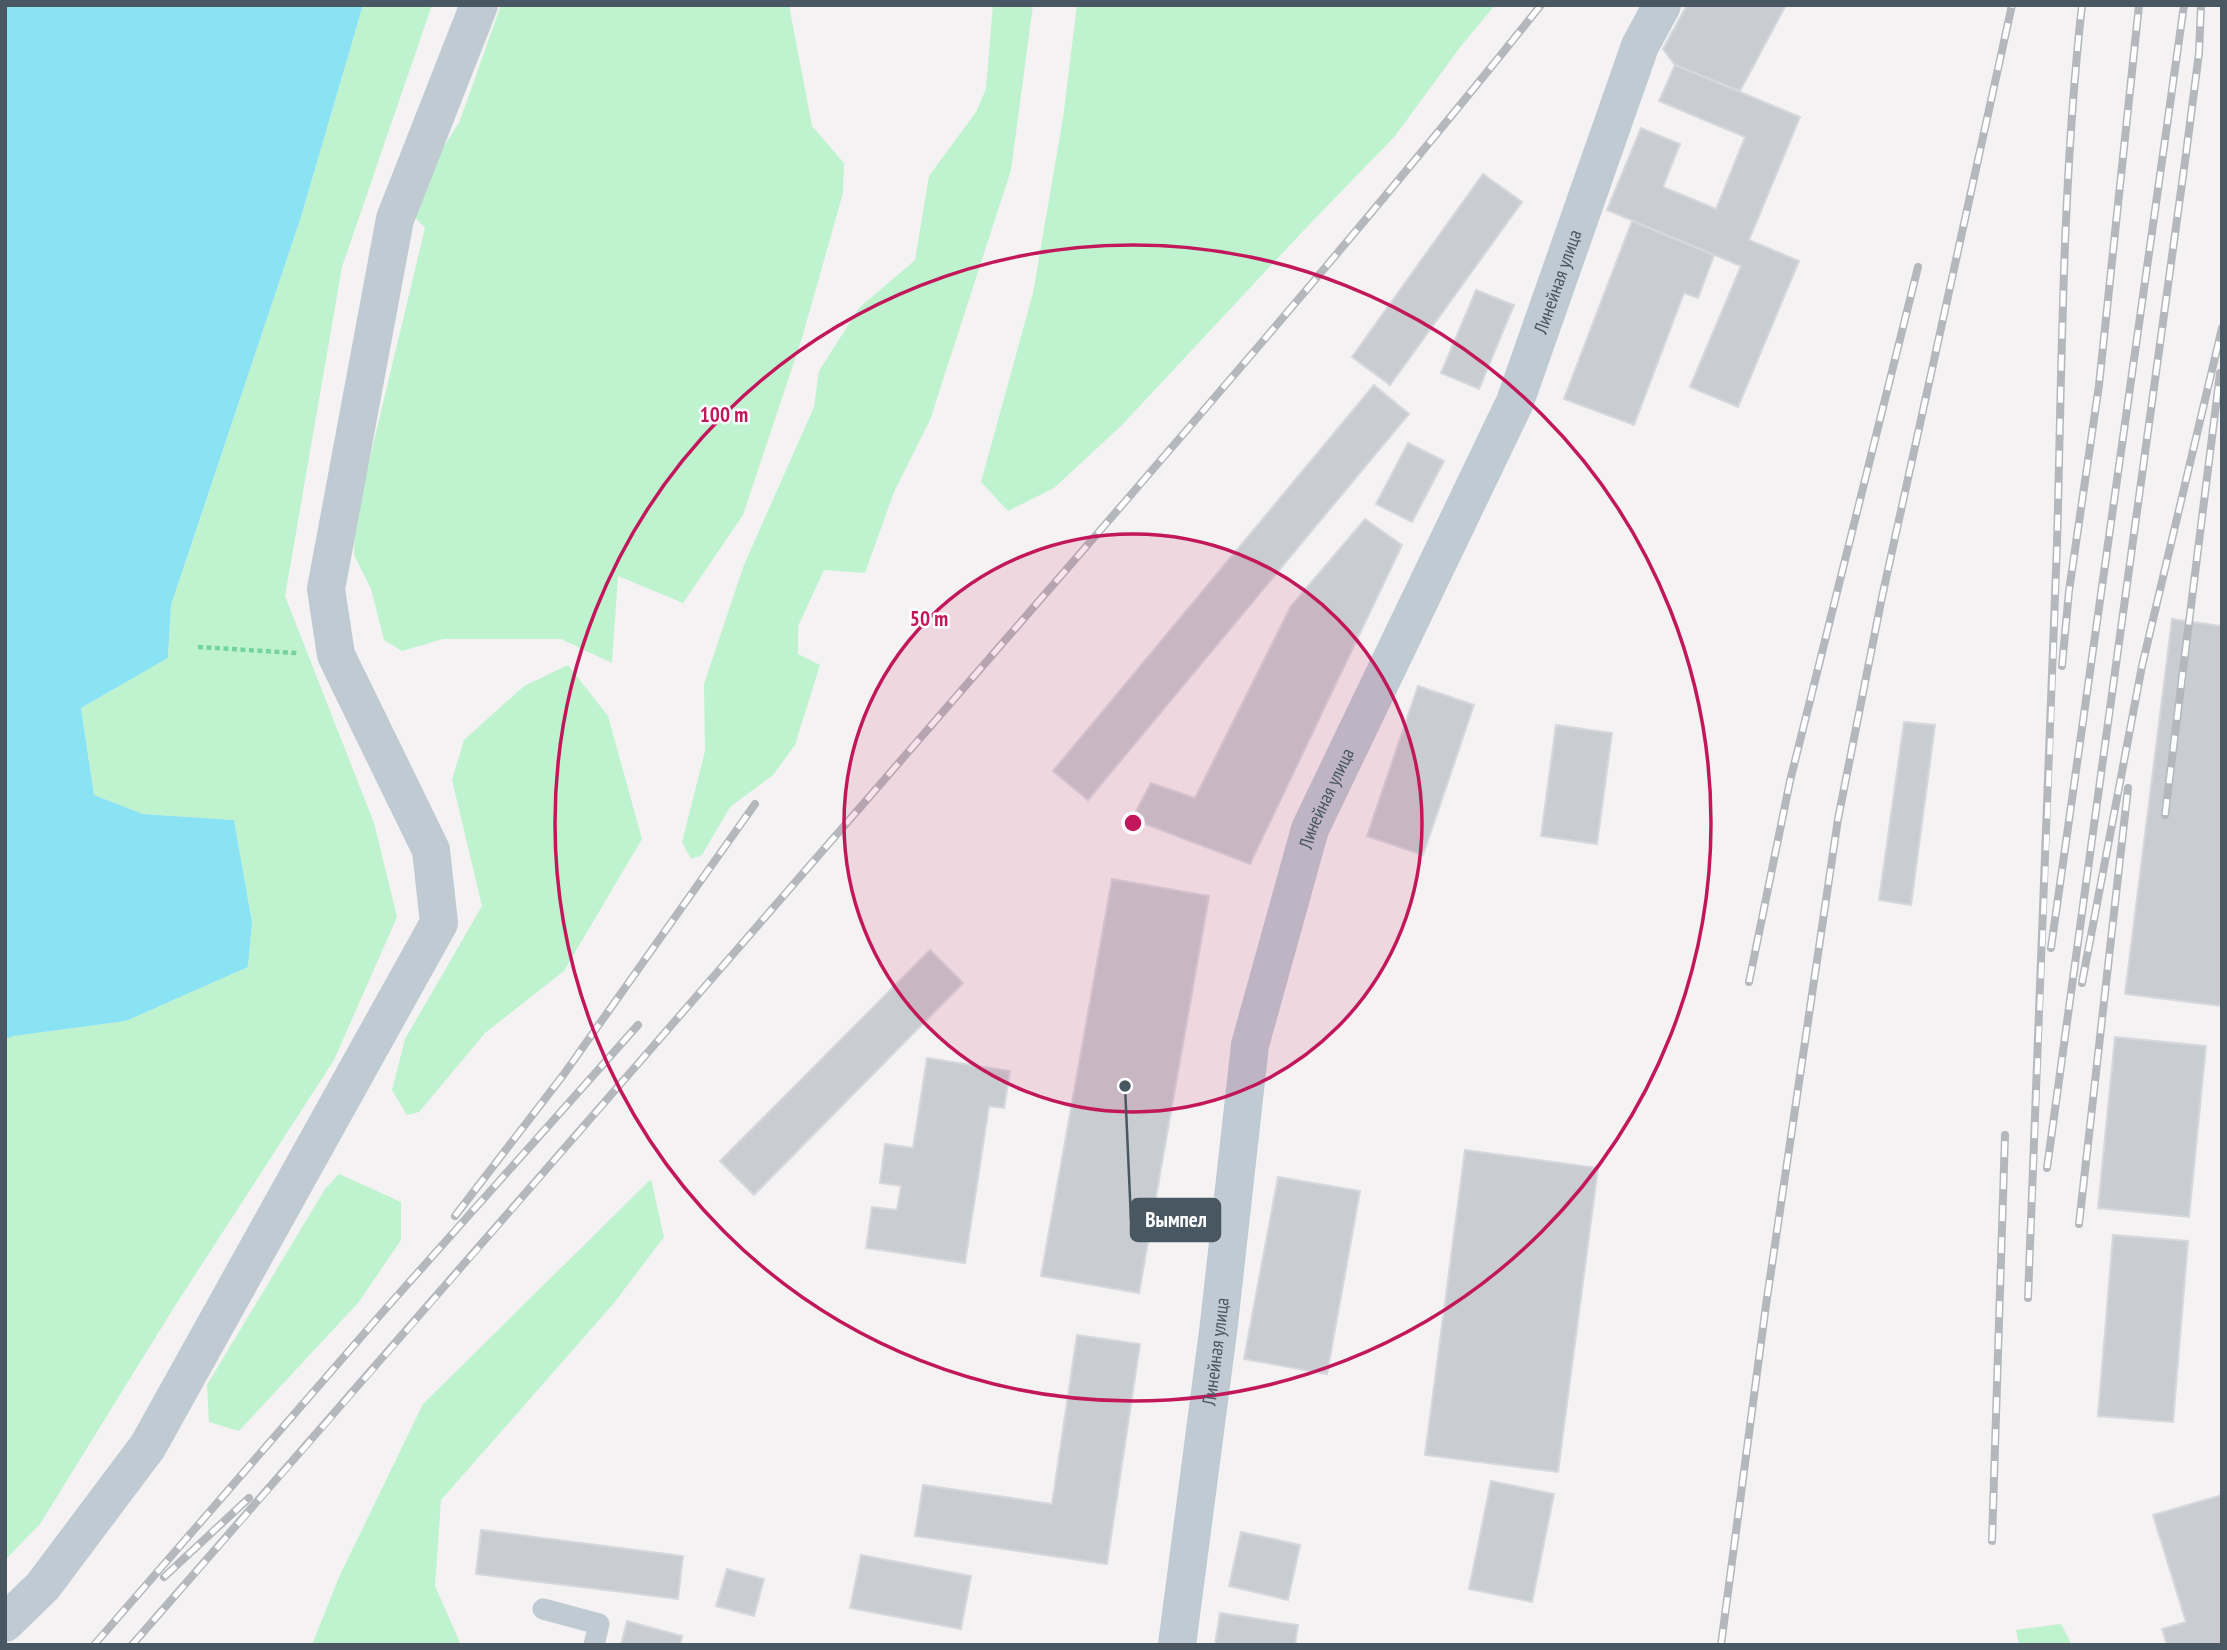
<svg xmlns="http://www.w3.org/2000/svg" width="2227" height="1650" font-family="'PT Sans Narrow',sans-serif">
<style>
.green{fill:#bff3d0}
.water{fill:#8ae3f2}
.building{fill:#c9cdd2;stroke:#d6d8de;stroke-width:2}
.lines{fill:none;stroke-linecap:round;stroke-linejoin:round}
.path{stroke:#75d39f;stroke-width:4.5;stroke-dasharray:5 3.5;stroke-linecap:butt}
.service{stroke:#bfcad2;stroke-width:21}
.minor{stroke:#bfcad2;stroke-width:38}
.rail-casing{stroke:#b4b8bd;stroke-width:8}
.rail{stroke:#fff;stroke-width:5;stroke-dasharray:16;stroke-linecap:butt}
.ring{fill:none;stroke:#c2185b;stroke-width:3.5}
.labels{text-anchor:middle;stroke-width:5;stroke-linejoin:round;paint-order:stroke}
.street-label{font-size:19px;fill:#485761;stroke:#fff}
.centre{fill:#c2185b;stroke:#fff;stroke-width:3.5}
.ring-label{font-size:21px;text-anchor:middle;font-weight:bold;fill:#c2185b;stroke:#fff;stroke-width:5;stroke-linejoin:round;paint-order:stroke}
.leader{fill:none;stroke:#485761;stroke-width:2.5}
.callout-dot{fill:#485761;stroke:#fff;stroke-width:2.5}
.callout{fill:#485761;stroke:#485761;stroke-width:2.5}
.callout-label{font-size:21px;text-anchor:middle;font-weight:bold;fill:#fff}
</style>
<rect width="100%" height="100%" fill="#f4f2f2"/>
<g class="green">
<path d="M 363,5 L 432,5 L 342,267 L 285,596 L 374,823 L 397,917 L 334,1060 L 173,1309 L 40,1524 L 5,1560 L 5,1039 L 14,1036 L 126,1021 L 248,967 L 252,922 L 234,820 L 143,814 L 94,795 L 81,708 L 168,658 L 171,605 L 301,217 Z"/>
<path d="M 501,5 L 789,5 L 812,126 L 844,163 L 843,193 L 802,338 L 743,515 L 683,603 L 618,576 L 612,663 L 561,639 L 443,639 L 402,651 L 384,640 L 371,589 L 354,555 L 355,520 L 425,228 L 413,215 L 412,195 L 459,123 Z"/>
<path d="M 993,5 L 1033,5 L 1011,170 L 930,420 L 894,492 L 865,573 L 824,570 L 798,626 L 798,654 L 820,665 L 795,745 L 773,775 L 730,807 L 702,855 L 691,859 L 682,842 L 705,751 L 704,684 L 744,565 L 814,407 L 819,371 L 859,308 L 915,260 L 929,176 L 976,112 L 986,89 Z"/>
<path d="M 1077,5 L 1495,5 L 1461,46 L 1395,136 L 1305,229 L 1121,426 L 1054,488 L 1008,511 L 981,482 L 1033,293 L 1063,118 Z"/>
<path d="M 568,665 L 608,716 L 642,839 L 564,971 L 485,1033 L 419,1112 L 407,1115 L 392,1090 L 405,1039 L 482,906 L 452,780 L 464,740 L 524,686 Z"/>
<path d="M 339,1174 L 401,1202 L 401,1240 L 358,1303 L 239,1431 L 209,1422 L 207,1385 L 325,1189 Z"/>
<path d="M 651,1179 L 664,1237 L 614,1303 L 441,1500 L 435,1586 L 461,1645 L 312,1645 L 339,1577 L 423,1404 Z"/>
<path d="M 2061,1624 L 2072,1645 L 2019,1645 L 2016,1630 Z"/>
</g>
<path class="water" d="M 5,5 L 363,5 L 301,217 L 171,605 L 168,658 L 81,708 L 94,795 L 143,814 L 234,820 L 252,922 L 248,967 L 126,1021 L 14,1036 L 5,1039 Z"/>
<g class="building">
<path d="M 1687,5 L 1786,5 L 1740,91 L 1675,65 L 1663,49 Z"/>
<path d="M 1675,65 L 1800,117 L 1749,240 L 1799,261 L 1738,407 L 1690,387 L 1741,266 L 1607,210 L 1641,128 L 1680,144 L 1663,187 L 1716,209 L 1745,137 L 1659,101 Z"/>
<path d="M 1483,174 L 1522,202 L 1390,385 L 1352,357 Z"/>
<path d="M 1632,221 L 1714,255 L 1698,298 L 1684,293 L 1634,425 L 1564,399 Z"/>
<path d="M 1476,290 L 1514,305 L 1479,389 L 1441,373 Z"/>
<path d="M 1374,385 L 1409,414 L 1088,800 L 1053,771 Z"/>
<path d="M 1408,443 L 1444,461 L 1412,522 L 1376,504 Z"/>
<path d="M 1365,519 L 1402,545 L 1250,864 L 1132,819 L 1151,783 L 1195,798 L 1291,606 Z"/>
<path d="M 2172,619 L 2222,626 L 2222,1006 L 2125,994 Z"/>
<path d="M 1418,686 L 1474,705 L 1423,855 L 1367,836 Z"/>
<path d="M 1904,722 L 1935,725 L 1911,905 L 1879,900 Z"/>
<path d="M 1556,725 L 1612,733 L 1597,844 L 1541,836 Z"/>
<path d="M 1112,879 L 1209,896 L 1139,1293 L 1041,1276 Z"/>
<path d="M 930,950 L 963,983 L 754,1195 L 720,1161 Z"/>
<path d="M 2115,1037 L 2206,1046 L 2189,1217 L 2098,1208 Z"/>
<path d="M 927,1058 L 1010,1071 L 1004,1108 L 989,1106 L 965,1263 L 866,1248 L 872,1207 L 897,1210 L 901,1186 L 880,1183 L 885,1144 L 913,1148 Z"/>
<path d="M 1465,1150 L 1598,1168 L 1558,1472 L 1425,1455 Z"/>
<path d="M 1278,1177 L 1360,1191 L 1327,1374 L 1244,1359 Z"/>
<path d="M 2113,1235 L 2188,1241 L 2173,1422 L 2098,1416 Z"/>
<path d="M 1077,1335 L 1140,1344 L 1107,1564 L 915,1536 L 923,1485 L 1052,1504 Z"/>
<path d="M 1491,1481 L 1554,1494 L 1532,1602 L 1469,1589 Z"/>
<path d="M 2222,1495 L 2222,1645 L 2167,1645 L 2162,1629 L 2186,1622 L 2153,1515 Z"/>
<path d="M 481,1530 L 683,1556 L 678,1599 L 476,1574 Z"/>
<path d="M 1241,1532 L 1300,1545 L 1288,1600 L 1229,1586 Z"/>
<path d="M 861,1555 L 971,1576 L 961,1629 L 850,1608 Z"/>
<path d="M 727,1569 L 764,1579 L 754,1616 L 716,1606 Z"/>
<path d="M 1220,1613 L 1298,1625 L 1295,1645 L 1215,1645 Z"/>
<path d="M 627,1621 L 682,1636 L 680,1645 L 621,1645 Z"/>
</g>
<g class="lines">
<path class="path" d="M 198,647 L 297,653"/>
<path class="service" d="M 543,1609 L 599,1624 L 594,1645"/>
<g class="minor">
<path d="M 5,1623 L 43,1586 L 148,1446 L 439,923 L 431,850 L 336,655 L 326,589 L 395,219 L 479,5"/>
<path id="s1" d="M 1177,1645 L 1219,1324 L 1250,1045 L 1310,829 L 1515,402 L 1640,46 L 1662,5"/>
</g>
<defs>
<g id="rail">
<path d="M 2062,666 L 2069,591 L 2099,385 L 2139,5"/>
<path d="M 2165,815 L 2220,373"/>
<path d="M 2051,948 L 2184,5"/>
<path d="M 1749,982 L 1790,781 L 1918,267"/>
<path d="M 2082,983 L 2142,666 L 2222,328"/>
<path d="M 2047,1168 L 2186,154 L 2199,53 L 2201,5"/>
<path d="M 455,1216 L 564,1074 L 755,804"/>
<path d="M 2079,1224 L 2128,788"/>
<path d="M 2028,1298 C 2038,1047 2049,796 2057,544 C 2062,365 2062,184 2082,5"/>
<path d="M 1992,1541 L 2005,1135"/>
<path d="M 164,1577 L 249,1498"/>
<path d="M 94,1645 L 381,1314 L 638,1025"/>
<path d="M 132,1645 C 395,1345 655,1044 916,743 C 1127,499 1340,257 1541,5"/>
<path d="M 1721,1645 L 1766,1305 L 1838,819 L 1882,597 L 2012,5"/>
</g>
</defs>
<use href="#rail" class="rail-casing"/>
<use href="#rail" class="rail"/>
</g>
<circle cx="1133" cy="823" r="289" fill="#c2185b" fill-opacity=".12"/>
<g class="ring">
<circle cx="1133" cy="823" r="289"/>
<circle cx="1133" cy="823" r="578"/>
</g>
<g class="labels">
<g class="street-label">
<text dy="7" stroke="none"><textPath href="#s1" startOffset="1430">Линейная улица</textPath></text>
<text dy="7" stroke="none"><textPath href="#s1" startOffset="863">Линейная улица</textPath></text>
<text dy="7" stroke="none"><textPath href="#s1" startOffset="296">Линейная улица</textPath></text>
</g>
</g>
<circle cx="1133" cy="823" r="10" class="centre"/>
<g class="ring-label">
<text x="724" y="422">100 m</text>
<text x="929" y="626">50 m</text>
</g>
<path class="leader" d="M1125 1086L1131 1220"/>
<circle class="callout-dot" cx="1125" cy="1086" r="7"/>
<rect class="callout" x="1131" y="1199" width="89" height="42" rx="7"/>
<g class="callout-label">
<text x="1176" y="1227">Вымпел</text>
</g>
<rect width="2227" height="1650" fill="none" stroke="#485761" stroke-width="14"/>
</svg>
